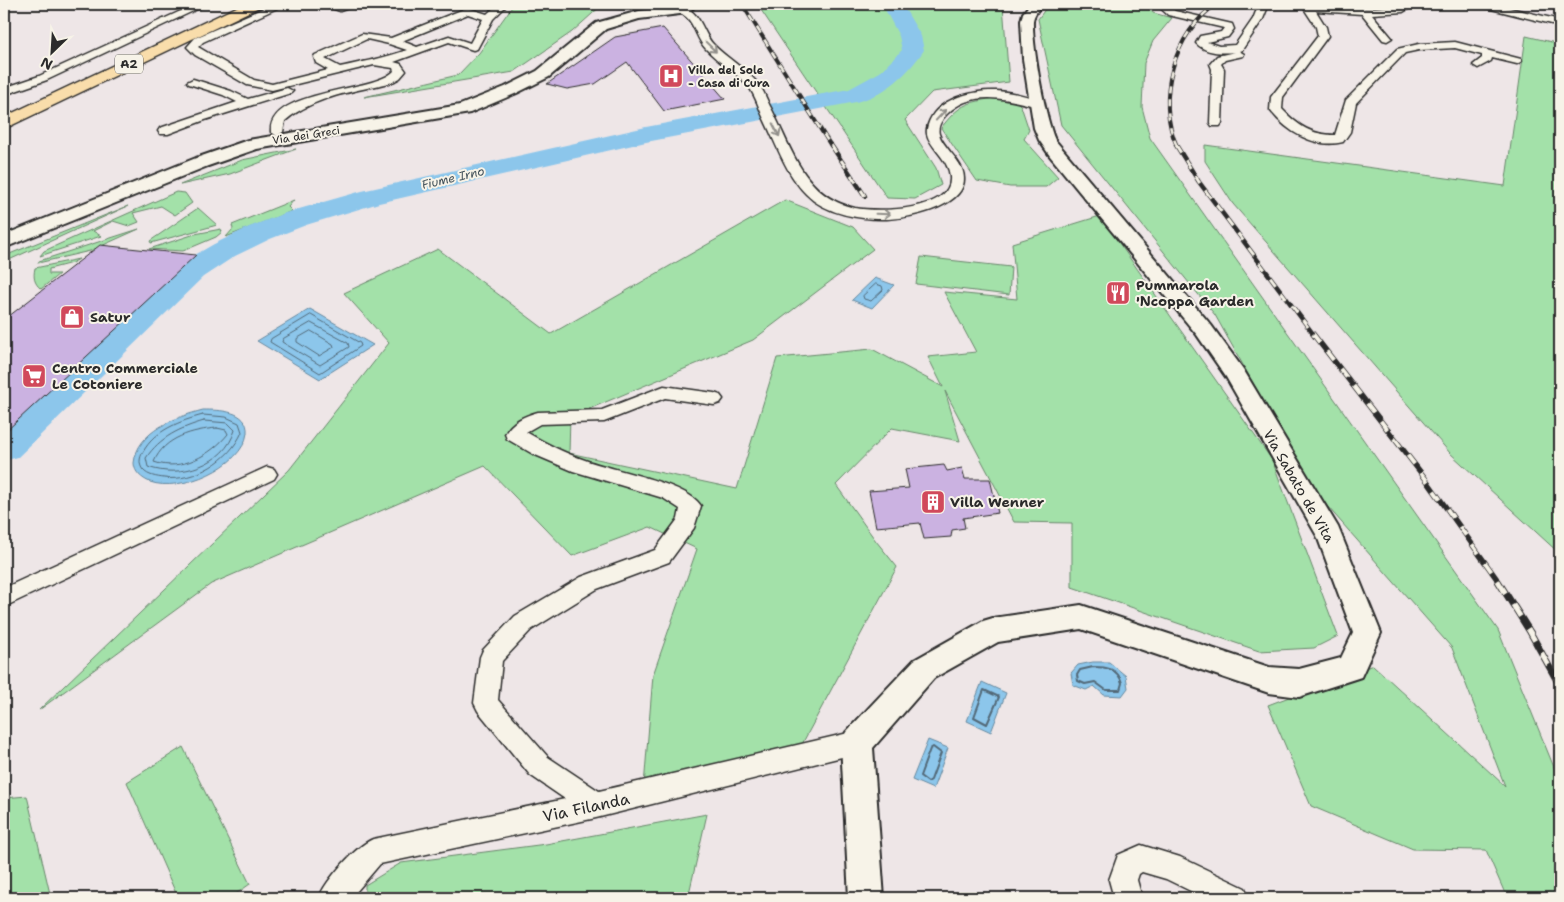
<svg xmlns="http://www.w3.org/2000/svg" width="1564" height="902" font-family="'Shantell Sans',sans-serif">
<style>
.green{fill:#a3e1a9;stroke:#67866a}
.water{fill:#8cc6eb;stroke:#65889e}
.lines{fill:none;stroke-linecap:round;stroke-linejoin:round}
.shore-far1{stroke:#526978;stroke-width:1}
.shore{stroke:#526978;stroke-width:2}
.river{fill:#8cc6eb;fill-rule:evenodd}
.building{fill:#cbb2e1;stroke:#2b2b2b}
.minor-casing{stroke:#2b2b2b;stroke-width:3}
.tertiary-casing{stroke:#2b2b2b;stroke-width:4}
.secondary-casing{stroke:#2b2b2b;stroke-width:4}
.motorway-casing{stroke:#2b2b2b;stroke-width:3}
.minor{fill:#f7f3e8;fill-rule:evenodd}
.tertiary{fill:#f7f3e8;fill-rule:evenodd}
.secondary{fill:#f7f3e8;fill-rule:evenodd}
.motorway{fill:#f9ddab;fill-rule:evenodd}
.rail-far3-casing{stroke:#2b2b2b;stroke-width:4}
.rail-far2-casing{stroke:#2b2b2b;stroke-width:4.5}
.rail-far1-casing{stroke:#2b2b2b;stroke-width:5.5}
.rail-casing{stroke:#2b2b2b;stroke-width:7}
.rail-far3{stroke:#f7f3e8;stroke-width:2.5;stroke-dasharray:7;stroke-linecap:butt}
.rail-far2{stroke:#f7f3e8;stroke-width:3;stroke-dasharray:9;stroke-linecap:butt}
.rail-far1{stroke:#f7f3e8;stroke-width:4;stroke-dasharray:11;stroke-linecap:butt}
.rail{stroke:#f7f3e8;stroke-width:5;stroke-dasharray:14;stroke-linecap:butt}
.oneway{stroke:#918f8a}
.labels{text-anchor:middle;stroke-width:4;stroke-linejoin:round;paint-order:stroke}
.far-poi-label{font-size:11px;font-weight:bold;fill:#2b2b2b;stroke:#f7f3e8;text-anchor:start}
.far-street-label{font-size:11px;fill:#2b2b2b;stroke:#f7f3e8}
.shield{fill:#f7f3e8;stroke:#686764;stroke-width:1}
.shield-label{font-size:12px;font-weight:bold;fill:#2b2b2b}
.far-water-label{font-size:12px;font-style:italic;fill:#43525b;stroke:#f7f3e8}
.poi-label{font-size:14px;font-weight:bold;fill:#2b2b2b;stroke:#f7f3e8;text-anchor:start}
.street-label{font-size:14px;fill:#2b2b2b;stroke:#f7f3e8}
.near-street-label{font-size:16px;fill:#2b2b2b;stroke:#f7f3e8}
</style>
<rect width="100%" height="100%" fill="#eee6e7"/>
<filter id="ink" filterUnits="userSpaceOnUse"><feTurbulence type="fractalNoise" baseFrequency=".02" numOctaves="2"/><feDisplacementMap in="SourceGraphic" scale="10" xChannelSelector="R" yChannelSelector="G"/><feConvolveMatrix kernelMatrix="1 2 1 2 8 2 1 2 1" color-interpolation-filters="sRGB"/></filter>
<g filter="url(#ink)">
<g class="green">
<path d="M 514,4 L 603,4 L 572,32 L 514,72 L 364,97 L 458,75 L 479,53 Z"/>
<path d="M 757,4 L 1003,5 L 1009,82 L 932,92 L 905,120 L 936,168 L 941,185 L 915,199 L 887,198 Z"/>
<path d="M 1049,4 L 1146,4 L 1153,13 L 1172,18 L 1153,41 L 1144,63 L 1142,107 L 1150,138 L 1498,630 L 1560,782 L 1560,898 L 1507,898 L 1486,850 L 1413,849 L 1311,806 L 1268,705 L 1373,665 L 1505,786 L 1452,648 L 1313,490 L 1215,315 L 1061,125 L 1038,19 Z"/>
<path d="M 1526,36 L 1560,44 L 1560,554 L 1450,453 L 1233,204 L 1205,161 L 1205,145 L 1505,186 Z"/>
<path d="M 994,98 L 1015,99 L 1021,106 L 1029,130 L 1024,139 L 1058,177 L 1046,187 L 1010,187 L 977,181 L 941,128 C 959,105 965,103 994,98 Z"/>
<path d="M 296,149 L 230,174 L 180,185 L 242,160 Z"/>
<path d="M 176,192 L 185,193 L 192,203 L 175,215 L 161,206 L 133,213 L 139,222 L 129,226 L 113,221 L 93,231 L 101,236 L 40,256 L 44,251 Z"/>
<path d="M 294,200 L 288,207 L 292,211 L 226,237 L 233,229 L 232,225 Z"/>
<path d="M 785,200 L 853,227 L 873,249 L 753,340 L 570,417 L 569,453 L 737,489 L 777,358 L 872,349 L 943,387 L 928,357 L 976,352 L 944,292 L 1017,299 L 1012,243 L 1100,216 L 1272,460 L 1338,636 L 1314,648 L 1259,651 L 1072,587 L 1072,523 L 1014,522 L 945,391 L 960,441 L 892,428 L 836,485 L 876,541 L 897,567 L 801,746 L 644,786 L 653,675 L 697,549 L 650,527 L 572,556 L 485,466 L 211,584 L 39,710 L 289,470 L 389,343 L 344,293 L 438,249 L 551,334 Z"/>
<path d="M 128,206 L 9,260 L 4,262 L 4,257 L 12,253 Z"/>
<path d="M 198,208 L 217,225 L 151,243 L 150,241 Z"/>
<path d="M 139,229 L 90,251 L 38,263 L 39,261 Z"/>
<path d="M 221,229 L 222,232 L 216,237 L 183,251 L 149,249 L 195,234 Z"/>
<path d="M 921,257 L 1011,267 L 1009,295 L 916,284 Z"/>
<path d="M 79,259 L 72,263 L 49,269 L 49,274 L 59,274 L 41,289 C 34,283 33,277 35,268 Z"/>
<path d="M 183,747 L 250,884 L 230,898 L 178,898 L 127,782 Z"/>
<path d="M 27,796 L 51,898 L 4,898 L 4,798 Z"/>
<path d="M 707,814 L 688,898 L 365,898 L 365,885 L 401,863 L 546,844 Z"/>
</g>
<g class="water">
<path d="M 875,278 L 894,285 L 872,308 L 852,300 Z"/>
<path d="M 310,309 L 373,345 L 320,379 L 257,341 Z"/>
<path d="M 203,410 C 219,410 249,410 247,433 C 243,467 180,493 150,482 C 142,479 134,472 134,463 C 137,431 176,417 203,410 Z"/>
<path d="M 1093,662 L 1109,662 L 1126,676 L 1128,688 L 1122,696 L 1104,695 L 1094,686 L 1086,690 L 1073,685 L 1071,673 L 1078,665 Z"/>
<path d="M 982,682 L 1006,693 L 991,732 L 967,721 Z"/>
<path d="M 928,740 L 948,748 L 933,789 L 912,780 Z"/>
</g>
<g class="lines">
<g class="shore-far1">
<path d="M 876,284 L 882,286 L 883,290 L 871,301 L 864,299 L 863,296 Z"/>
<path d="M 311,315 L 360,343 L 361,346 L 320,373 L 270,342 L 271,339 Z"/>
<path d="M 311,323 L 348,343 L 349,347 L 320,365 L 282,342 L 283,339 Z"/>
<path d="M 311,331 L 333,344 L 334,347 L 319,356 L 297,342 L 297,339 Z"/>
<path d="M 203,415 L 226,417 L 239,423 L 242,432 C 230,460 195,482 164,478 C 157,477 148,476 143,470 C 139,465 139,458 143,452 C 155,430 180,421 203,415 Z"/>
<path d="M 204,421 L 228,423 L 235,430 C 225,465 180,479 148,467 L 146,458 C 160,437 180,428 204,421 Z"/>
<path d="M 217,428 L 226,430 L 228,434 C 211,455 181,472 154,462 C 164,437 193,430 217,428 Z"/>
</g>
<g class="shore">
<path d="M 1093,667 C 1106,667 1118,668 1122,683 L 1120,690 L 1106,690 L 1095,682 L 1085,684 L 1078,681 L 1077,675 L 1080,670 Z"/>
<path d="M 984,690 L 999,697 L 987,724 L 974,717 Z"/>
<path d="M 933,747 L 941,753 L 931,780 L 928,782 L 920,776 L 930,749 Z"/>
</g>
<path class="river" d="M 882,4 L 902,4 L 921,36 L 924,50 C 908,74 885,95 856,102 L 646,142 L 379,203 L 306,225 L 270,239 L 235,256 L 203,277 L 18,457 L 4,461 L 4,425 L 181,263 L 214,244 L 249,227 L 285,213 L 362,191 L 646,127 L 849,89 L 880,72 L 902,50 L 899,36 Z"/>
</g>
<g class="building">
<path d="M 663,28 L 725,99 L 664,111 L 627,62 L 595,84 L 567,89 L 547,84 L 615,37 Z"/>
<path d="M 100,245 L 196,255 L 4,433 L 4,320 Z"/>
<path d="M 944,465 L 947,471 L 962,468 L 965,479 L 990,479 L 998,513 L 963,518 L 965,528 L 952,530 L 951,537 L 924,539 L 920,523 L 876,527 L 869,491 L 909,488 L 905,469 Z"/>
</g>
<g class="lines">
<defs>
<g id="minor">
<path d="M 196,4 L 208,4 L 47,80 L 4,95 L 4,88 L 39,76 Z"/>
<path d="M 273,4 L 286,4 L 203,42 L 198,47 L 254,80 L 272,84 L 328,70 L 316,63 L 314,57 L 315,55 L 362,34 L 391,38 L 464,9 L 468,8 L 487,14 L 498,4 L 508,4 L 493,19 L 477,49 L 473,50 L 449,42 L 394,62 L 401,64 L 406,71 L 400,78 L 393,82 C 357,91 314,96 285,121 L 283,132 L 277,136 L 271,132 C 267,89 376,92 394,71 L 393,68 L 374,65 L 272,90 L 247,85 L 195,55 L 187,47 L 195,38 ZM 468,14 L 483,19 L 470,43 L 449,36 L 417,47 L 402,41 ZM 367,39 L 389,44 L 407,50 C 385,58 363,62 340,67 L 325,59 Z"/>
<path d="M 321,4 L 359,4 L 340,11 Z"/>
<path d="M 387,4 L 410,4 C 405,9 392,9 387,4 Z"/>
<path d="M 1156,4 L 1167,4 L 1175,11 L 1232,24 L 1234,29 L 1228,37 L 1207,42 L 1219,46 L 1235,45 L 1253,19 L 1259,4 L 1269,4 L 1263,19 L 1242,50 L 1239,51 L 1244,54 L 1243,56 L 1225,60 L 1221,64 L 1224,69 L 1222,123 L 1220,126 L 1212,126 L 1210,123 L 1212,69 L 1210,64 L 1217,56 L 1235,52 C 1222,53 1206,54 1196,43 L 1200,36 L 1221,32 L 1224,28 L 1168,15 Z"/>
<path d="M 1301,4 L 1365,8 L 1403,6 L 1408,9 L 1403,12 L 1372,14 L 1392,38 L 1387,41 L 1383,40 L 1362,14 L 1316,11 L 1326,27 L 1328,36 L 1283,97 L 1282,109 C 1298,126 1312,135 1335,135 L 1346,100 L 1397,49 L 1419,44 L 1455,42 L 1521,59 L 1522,61 L 1517,64 L 1492,58 L 1491,61 L 1478,68 L 1473,65 L 1482,58 L 1482,55 L 1455,48 L 1419,50 L 1405,53 L 1356,103 L 1350,132 L 1343,142 C 1315,149 1287,132 1270,110 L 1271,97 L 1318,36 L 1316,27 Z"/>
<path d="M 1477,4 L 1493,4 L 1560,20 L 1560,26 L 1479,6 Z"/>
<path d="M 683,7 C 701,12 702,32 713,44 C 727,59 747,69 759,85 C 764,91 767,101 771,108 C 792,149 804,197 855,208 C 877,212 953,212 950,177 C 949,159 930,148 927,134 C 926,129 929,121 932,116 C 944,97 976,90 997,91 C 1012,92 1027,96 1041,101 L 1043,103 L 1037,107 C 1008,99 972,89 947,114 C 942,119 937,127 939,134 C 942,145 957,157 962,169 C 976,205 911,218 887,219 C 861,220 825,214 806,194 C 787,175 777,146 765,121 C 760,111 756,97 749,87 C 737,73 719,63 706,49 C 698,41 696,29 689,20 C 686,16 681,14 678,10 Z"/>
<path d="M 193,79 L 231,91 L 248,99 L 287,88 L 293,91 L 291,93 L 205,120 L 168,134 L 160,134 L 158,131 L 160,128 L 237,102 L 223,95 L 189,84 L 187,82 Z"/>
<path d="M 664,386 L 714,393 L 720,395 L 723,399 L 720,403 L 714,405 L 665,398 L 604,422 L 540,424 L 526,432 C 545,443 564,453 585,460 C 611,470 688,483 701,506 L 694,528 L 669,562 L 597,589 L 531,630 L 502,661 L 498,700 L 548,757 L 599,791 L 857,731 L 866,735 L 869,743 L 866,751 L 596,818 L 380,864 L 351,898 L 319,898 C 325,881 356,846 373,839 L 565,799 L 530,775 L 478,711 L 474,703 L 480,657 L 483,650 L 515,616 L 581,577 L 655,550 L 678,519 L 680,509 L 663,498 L 573,471 L 533,454 L 507,439 L 505,434 C 512,421 524,416 538,412 L 602,410 Z"/>
<path d="M 267,467 L 274,469 L 277,474 L 274,479 L 4,607 L 4,588 Z"/>
<path d="M 1141,845 L 1180,857 L 1245,888 L 1249,898 L 1205,898 L 1166,879 L 1142,872 L 1139,874 L 1137,880 L 1142,898 L 1114,898 L 1109,880 L 1118,855 Z"/>
</g>
<path id="tertiary" d="M 1030,4 L 1042,4 C 1038,10 1034,14 1033,21 C 1032,46 1045,117 1055,140 L 1211,325 L 1243,369 L 1338,527 L 1381,633 L 1361,677 L 1299,697 L 1269,693 L 1081,629 L 998,642 L 934,678 L 873,748 L 884,898 L 849,898 L 841,743 L 846,732 L 914,660 L 983,621 L 993,618 L 1081,605 L 1269,667 L 1299,669 L 1341,658 L 1353,633 L 1317,536 L 1226,377 L 1197,335 L 1050,156 L 1039,140 L 1034,128 L 1023,59 L 1021,21 L 1023,13 Z"/>
<path id="secondary" d="M 682,4 L 697,4 L 688,13 L 639,19 L 606,29 L 549,77 L 517,93 L 470,113 L 257,149 L 208,166 L 4,248 L 4,235 L 196,158 L 248,140 L 460,105 L 505,87 L 537,71 L 596,23 L 639,11 L 679,6 Z"/>
<path id="motorway" d="M 243,4 L 261,4 L 259,7 L 4,129 L 4,117 Z"/>
</defs>
<use href="#minor" class="minor-casing"/>
<use href="#tertiary" class="tertiary-casing"/>
<use href="#secondary" class="secondary-casing"/>
<use href="#motorway" class="motorway-casing"/>
<use href="#minor" class="minor"/>
<use href="#tertiary" class="tertiary"/>
<use href="#secondary" class="secondary"/>
<use href="#motorway" class="motorway"/>
<defs>
<g id="rail-far3">
<path d="M 742,4 L 831,146"/>
<path d="M 1177,146 C 1155,100 1174,31 1217,4"/>
</g>
<g id="rail-far2">
<path d="M 831,145 L 865,196"/>
<path d="M 1176,145 L 1199,182 L 1314,335"/>
</g>
<path id="rail-far1" d="M 1313,334 L 1425,478 L 1499,582"/>
<path id="rail" d="M 1498,581 L 1530,632 L 1560,686"/>
</defs>
<use href="#rail-far3" class="rail-far3-casing"/>
<use href="#rail-far2" class="rail-far2-casing"/>
<use href="#rail-far1" class="rail-far1-casing"/>
<use href="#rail" class="rail-casing"/>
<use href="#rail-far3" class="rail-far3"/>
<use href="#rail-far2" class="rail-far2"/>
<use href="#rail-far1" class="rail-far1"/>
<use href="#rail" class="rail"/>
</g>
<defs><path id="oneway-shaft" d="M-6 0H5M1.5-3L5.5 0L1.5 3" fill="none" stroke-width="1.6" stroke-linecap="round" stroke-linejoin="round" transform="scale(1.25)"/></defs>
<g class="oneway">
<use href="#oneway-shaft" transform="translate(711 47) rotate(44)"/>
<use href="#oneway-shaft" transform="translate(941 115) rotate(-47)"/>
<use href="#oneway-shaft" transform="translate(776 130) rotate(63)"/>
<use href="#oneway-shaft" transform="translate(883 214) rotate(2)"/>
</g>
</g>
<defs>
<symbol id="hospital-square" viewBox="-11 -11 22 22"><rect x="-9" y="-9" width="18" height="18" rx="4" fill="#d1495b" stroke="#f7f3e8"/><path d="M-5-5h3v3.5h4V-5h3V5h-3V1.5h-4V5h-3Z" fill="#fff"/></symbol>
<symbol id="restaurant-square" viewBox="-11 -11 22 22"><rect x="-9" y="-9" width="18" height="18" rx="4" fill="#d1495b" stroke="#f7f3e8"/><path d="M-5-6h1v4h1v-4h1v4h1v-4h1v5L-1.5 .5V6h-2V.5L-5-1ZM5-6V6H3V1.5H1.5Q1.5-4 5-6Z" fill="#fff"/></symbol>
<symbol id="shop-square" viewBox="-11 -11 22 22"><rect x="-9" y="-9" width="18" height="18" rx="4" fill="#d1495b" stroke="#f7f3e8"/><path d="M-5-2.5h2.3a2.7 3.5 0 0 1 5.4 0H5L5.5 6h-11ZM-1.5-2.5h3a1.5 2.3 0 0 0-3 0Z" fill="#fff"/></symbol>
<symbol id="supermarket-square" viewBox="-11 -11 22 22"><rect x="-9" y="-9" width="18" height="18" rx="4" fill="#d1495b" stroke="#f7f3e8"/><path d="M-6-5.5h2.5l.6 2H6L4.5 2H-2.5L-4.4-4H-6ZM-1.5 3.2a1.3 1.3 0 1 0 .1 0ZM3 3.2a1.3 1.3 0 1 0 .1 0Z" fill="#fff"/></symbol>
<symbol id="building-square" viewBox="-11 -11 22 22"><rect x="-9" y="-9" width="18" height="18" rx="4" fill="#d1495b" stroke="#f7f3e8"/><path d="M-4-6H4V6H1V3H-1V6H-4ZM-2.5-4.3h1.7v1.8h-1.7ZM.8-4.3h1.7v1.8H.8ZM-2.5-1h1.7V.8h-1.7ZM.8-1h1.7V.8H.8Z" fill="#fff"/></symbol>
</defs>
<g fill-rule="evenodd">
<use href="#hospital-square" x="657" y="62" width="28" height="28"/>
<use href="#restaurant-square" x="1104" y="279" width="28" height="28"/>
<use href="#shop-square" x="58" y="303" width="28" height="28"/>
<use href="#supermarket-square" x="20" y="362" width="28" height="28"/>
<use href="#building-square" x="919" y="488" width="28" height="28"/>
</g>
<g class="labels">
<g class="far-poi-label">
<text x="688" y="74">Villa del Sole<tspan x="688" dy="13">- Casa di Cura</tspan></text>
</g>
<g class="far-street-label">
<text transform="translate(306 135) rotate(-9)" y="4">Via dei Greci</text>
</g>
<rect class="shield" x="115" y="54.5" width="28" height="19" rx="4"/>
<g class="shield-label">
<text x="129" y="68">A2</text>
</g>
<g class="far-water-label">
<text transform="translate(453 178) rotate(-13)" y="4">Fiume Irno</text>
</g>
<g class="poi-label">
<text x="1136" y="290">Pummarola<tspan x="1136" dy="16">'Ncoppa Garden</tspan></text>
<text x="90" y="322">Satur</text>
<text x="52" y="373">Centro Commerciale<tspan x="52" dy="16">Le Cotoniere</tspan></text>
<text x="950" y="507">Villa Wenner</text>
</g>
<g class="street-label">
<text transform="translate(1299 486) rotate(60)" y="5">Via Sabato de Vita</text>
</g>
<g class="near-street-label">
<text transform="translate(586 807) rotate(-12)" y="6">Via Filanda</text>
</g>
</g>
<rect width="1564" height="902" fill="none" stroke="#f7f3e8" stroke-width="20"/>
<rect x="10" y="10" width="1544" height="882" fill="none" stroke="#2b2b2b" stroke-width="2" filter="url(#ink)"/>
<g transform="translate(52 52) rotate(205)" stroke="#f7f3e8" stroke-width="4" paint-order="stroke">
<path d="M0-4L9 19L0 12L-9 19Z" fill="#2b2b2b"/>
<text y="-8" font-size="14" font-weight="bold" text-anchor="middle" fill="#2b2b2b">N</text>
</g>
</svg>
